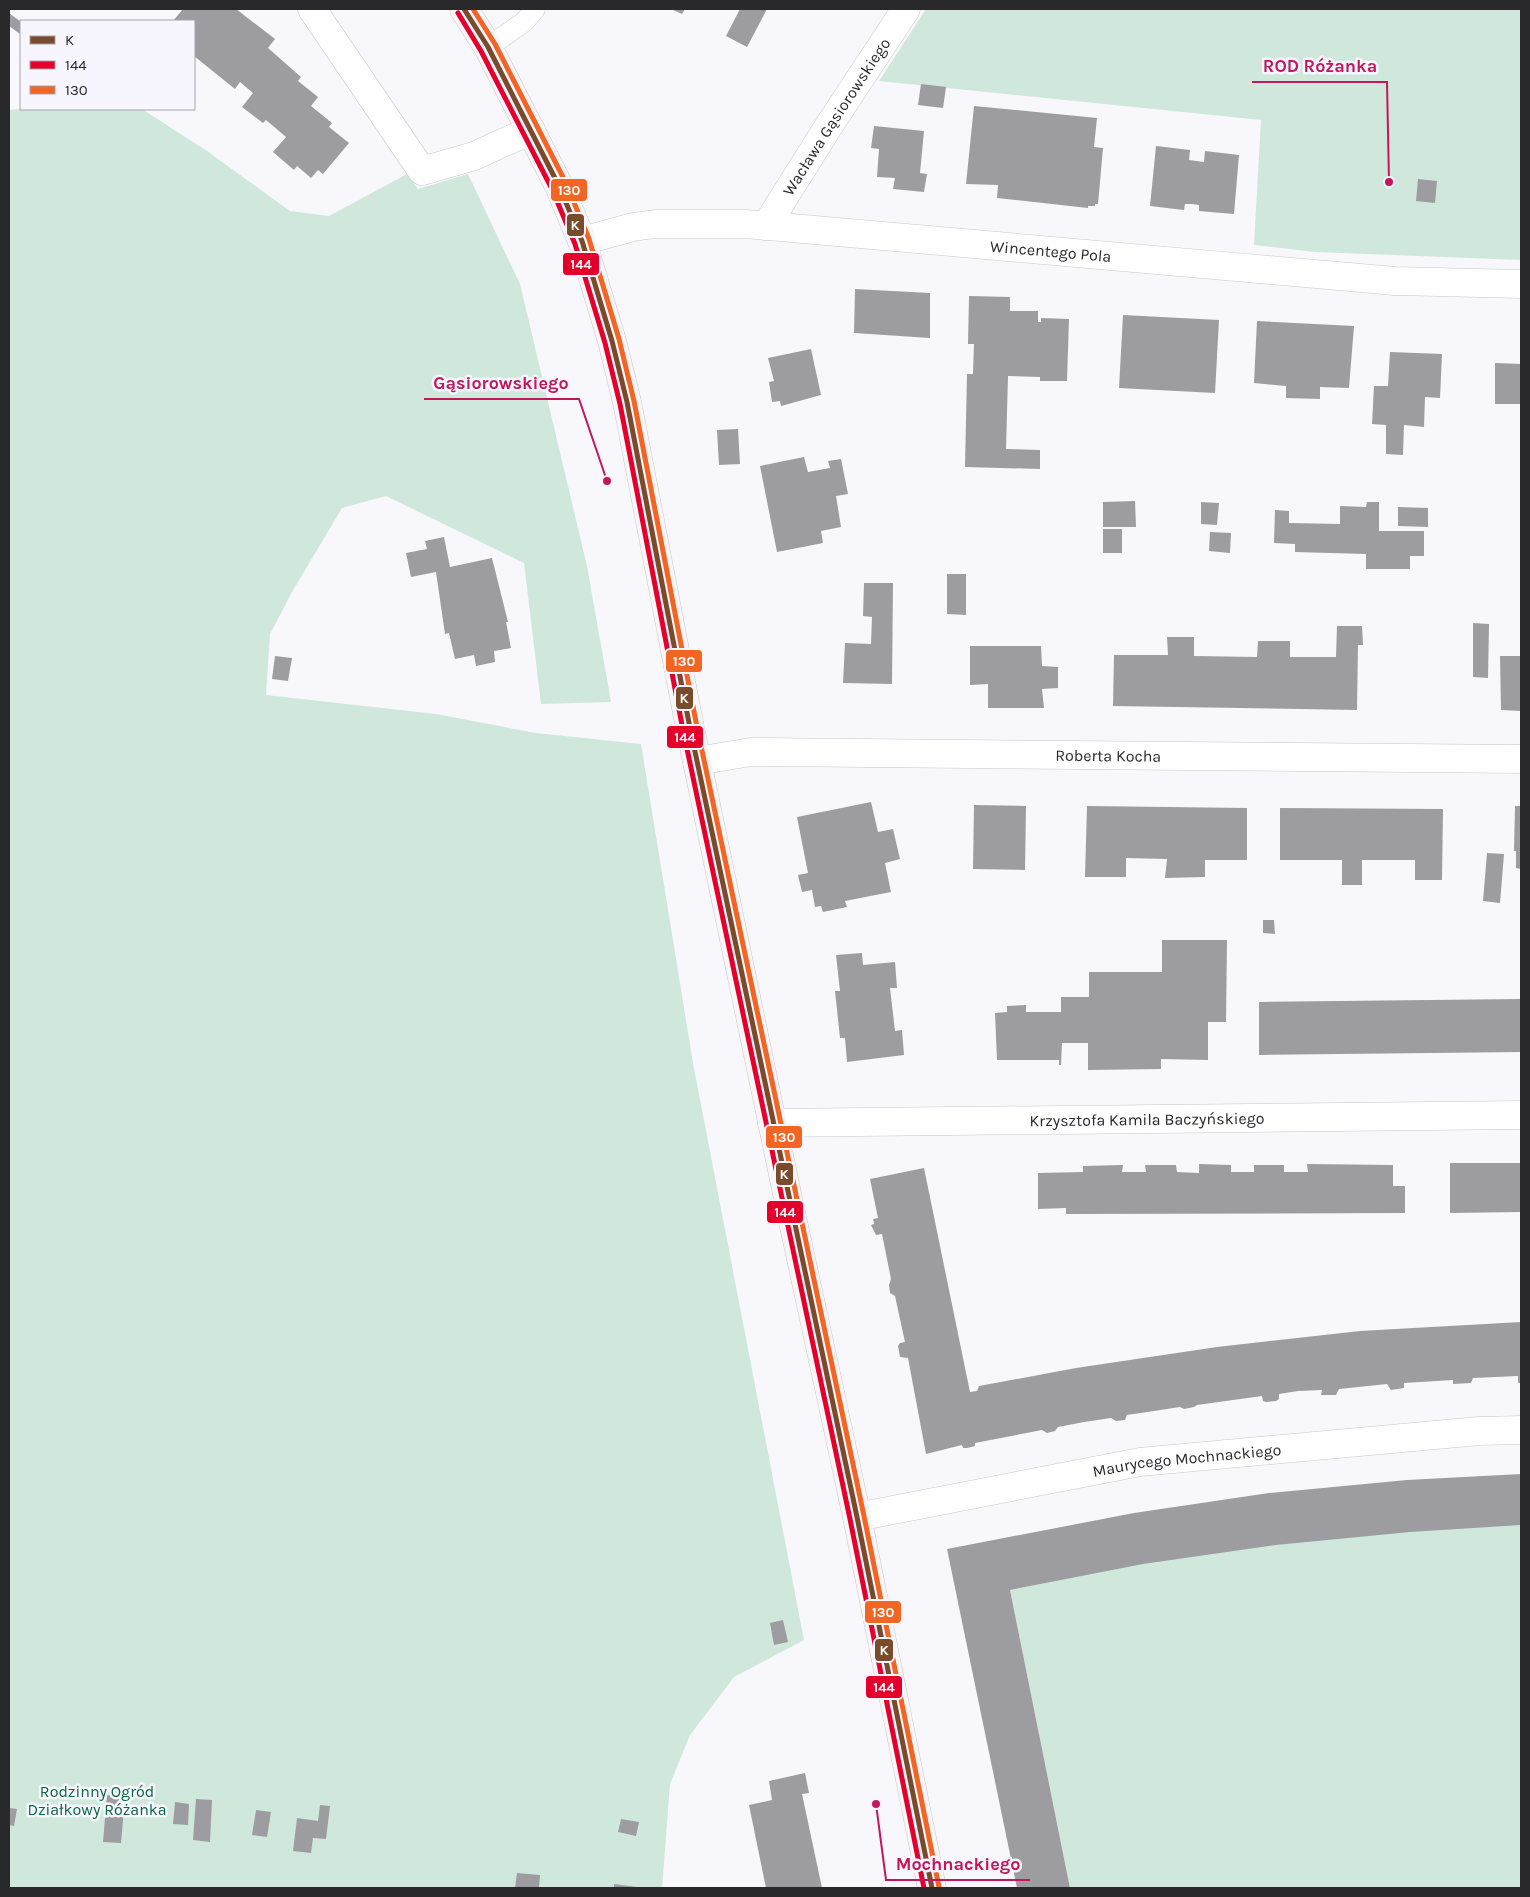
<svg xmlns="http://www.w3.org/2000/svg" width="1530" height="1897" font-family="Karla,sans-serif">
<style>
.green{fill:#d0e8db}
.building{fill:#9d9ca0}
.lines{fill:none;stroke-linecap:round;stroke-linejoin:round}
.lane-casing{stroke:#c8c8cb;stroke-width:21}
.street-casing{stroke:#c8c8cb;stroke-width:29}
.secondary-casing{stroke:#c8c8cb;stroke-width:29}
.lane{stroke:#fefeff;stroke-width:20}
.street{stroke:#fefeff;stroke-width:28}
.secondary{stroke:#f8f6f5;stroke-width:28}
.bus-1-casing{stroke:#f7f5fe;stroke-width:9}
.bus-2-casing{stroke:#f7f5fe;stroke-width:9}
.bus-3-casing{stroke:#f7f5fe;stroke-width:9}
.bus-1{stroke:#7a4b2a;stroke-width:5}
.bus-2{stroke:#e4002b;stroke-width:5}
.bus-3{stroke:#f26522;stroke-width:5}
.labels{text-anchor:middle;stroke-width:5;stroke-linejoin:round;paint-order:stroke}
.street-label{font-size:16px;fill:#29282b;stroke:#f7f5fe}
.park-label{font-size:16px;fill:#0a673f;stroke:#f7f5fe}
.leader{fill:none;stroke:#c2185b;stroke-width:2}
.callout-dot{fill:#c2185b;stroke:#f7f5fe;stroke-width:2}
.callout-label{font-size:18px;text-anchor:middle;font-weight:bold;fill:#c2185b;stroke:#f7f5fe;stroke-width:5;stroke-linejoin:round;paint-order:stroke}
.line-badge{stroke:#f7f5fe;stroke-width:2}
.badge-label{font-size:14px;text-anchor:middle;font-weight:bold;fill:#fff}
</style>
<rect width="100%" height="100%" fill="#f8f7fc"/>
<g class="green">
<path d="M 926,9 L 1521,9 L 1521,260 L 1315,252 L 1254,245 L 1261,120 L 879,81 Z"/>
<path d="M 22,109 L 142,109 L 207,151 L 290,211 L 329,216 L 407,174 L 418,189 L 468,174 L 520,284 L 587,566 L 611,702 L 541,704 L 524,563 L 386,496 L 342,508 L 292,592 L 270,634 L 266,695 L 436,714 L 536,733 L 641,744 L 693,1063 L 804,1640 L 734,1677 L 690,1735 L 670,1784 L 662,1888 L 9,1888 L 9,110 Z"/>
<path d="M 1521,1525 L 1521,1888 L 1070,1888 L 1010,1590 C 1055,1581 1099,1571 1144,1563 C 1269,1543 1395,1530 1521,1525 Z"/>
</g>
<g class="building">
<path d="M 183,9 L 236,9 L 275,39 L 268,48 L 301,77 L 298,81 L 318,97 L 311,106 L 332,123 L 329,127 L 349,143 L 323,174 L 318,170 L 311,178 L 297,166 L 294,170 L 273,152 L 286,137 L 266,120 L 263,123 L 242,107 L 253,93 L 240,82 L 235,89 L 194,56 L 194,21 L 173,21 Z"/>
<path d="M 671,9 L 685,9 L 682,14 Z"/>
<path d="M 740,9 L 767,9 L 747,47 L 726,36 Z"/>
<path d="M 9,13 L 21,22 L 20,34 L 9,26 Z"/>
<path d="M 921,84 L 946,87 L 943,108 L 918,105 Z"/>
<path d="M 974,106 L 1097,118 L 1094,147 L 1103,148 L 1098,204 L 1095,204 L 1095,206 L 1088,206 L 1088,208 L 997,198 L 998,185 L 966,184 Z"/>
<path d="M 874,126 L 924,131 L 920,173 L 927,174 L 924,192 L 893,189 L 895,178 L 877,177 L 879,149 L 871,148 Z"/>
<path d="M 1156,146 L 1190,150 L 1189,160 L 1204,162 L 1205,151 L 1239,155 L 1234,214 L 1199,211 L 1199,205 L 1192,204 L 1185,204 L 1184,210 L 1150,206 Z"/>
<path d="M 1418,179 L 1437,181 L 1435,203 L 1416,201 Z"/>
<path d="M 855,289 L 930,293 L 930,338 L 854,333 Z"/>
<path d="M 969,296 L 1010,297 L 1010,311 L 1038,311 L 1038,322 L 1041,322 L 1041,318 L 1069,319 L 1067,381 L 1040,381 L 1040,377 L 1008,376 L 1006,449 L 1040,450 L 1040,469 L 965,467 L 967,374 L 973,374 L 974,344 L 968,344 Z"/>
<path d="M 1123,315 L 1219,320 L 1215,393 L 1119,388 Z"/>
<path d="M 1257,321 L 1354,326 L 1349,388 L 1320,387 L 1320,399 L 1286,398 L 1286,386 L 1254,383 Z"/>
<path d="M 811,349 L 821,395 L 781,406 L 780,401 L 772,402 L 769,382 L 774,381 L 768,358 Z"/>
<path d="M 1390,352 L 1442,354 L 1440,398 L 1425,397 L 1424,427 L 1404,425 L 1403,455 L 1386,454 L 1386,425 L 1372,424 L 1374,386 L 1388,386 Z"/>
<path d="M 1495,363 L 1521,364 L 1521,404 L 1495,404 Z"/>
<path d="M 738,429 L 740,464 L 719,465 L 717,430 Z"/>
<path d="M 804,457 L 808,472 L 830,468 L 828,461 L 841,459 L 848,494 L 836,496 L 841,527 L 821,531 L 823,543 L 777,552 L 760,466 Z"/>
<path d="M 1135,501 L 1136,527 L 1103,527 L 1103,502 Z"/>
<path d="M 1201,502 L 1219,503 L 1217,525 L 1201,524 Z"/>
<path d="M 1367,502 L 1379,502 L 1379,531 L 1424,531 L 1424,556 L 1410,556 L 1410,569 L 1366,569 L 1366,554 L 1295,552 L 1295,544 L 1274,543 L 1275,510 L 1289,511 L 1289,523 L 1340,524 L 1340,506 L 1366,507 Z"/>
<path d="M 1398,507 L 1428,508 L 1428,527 L 1398,526 Z"/>
<rect x="1103" y="529" width="19" height="24"/>
<path d="M 1210,532 L 1231,533 L 1230,553 L 1209,551 Z"/>
<path d="M 444,537 L 450,567 L 492,558 L 508,622 L 506,622 L 511,648 L 494,651 L 495,662 L 476,666 L 474,655 L 455,659 L 449,633 L 445,634 L 436,572 L 411,577 L 406,553 L 427,549 L 425,541 Z"/>
<path d="M 947,574 L 966,574 L 966,615 L 947,614 Z"/>
<path d="M 864,583 L 893,583 L 892,684 L 843,683 L 845,643 L 871,644 L 872,617 L 863,616 Z"/>
<path d="M 1473,623 L 1489,624 L 1488,678 L 1473,677 Z"/>
<path d="M 1337,626 L 1362,626 L 1363,645 L 1358,645 L 1357,710 L 1113,706 L 1114,655 L 1168,655 L 1167,637 L 1194,637 L 1194,656 L 1257,657 L 1258,641 L 1290,641 L 1290,657 L 1336,657 Z"/>
<path d="M 970,646 L 1041,646 L 1042,666 L 1058,667 L 1058,688 L 1042,689 L 1044,708 L 988,708 L 988,684 L 970,685 Z"/>
<path d="M 275,656 L 292,658 L 288,681 L 272,679 Z"/>
<path d="M 1500,656 L 1521,656 L 1521,711 L 1501,710 Z"/>
<path d="M 871,802 L 878,832 L 893,829 L 900,859 L 885,863 L 891,892 L 845,901 L 847,907 L 823,912 L 821,906 L 815,907 L 812,890 L 802,892 L 798,875 L 808,873 L 797,817 Z"/>
<path d="M 974,805 L 1026,806 L 1025,870 L 973,869 Z"/>
<path d="M 1087,806 L 1247,808 L 1247,860 L 1205,860 L 1205,877 L 1165,878 L 1167,859 L 1126,858 L 1126,877 L 1085,877 Z"/>
<path d="M 1515,806 L 1521,806 L 1521,869 L 1516,868 L 1516,851 L 1514,851 Z"/>
<path d="M 1280,808 L 1443,809 L 1442,880 L 1415,880 L 1415,860 L 1362,860 L 1362,885 L 1342,885 L 1342,860 L 1280,860 Z"/>
<path d="M 1487,853 L 1504,854 L 1500,903 L 1483,901 Z"/>
<path d="M 1263,920 L 1274,920 L 1275,934 L 1263,933 Z"/>
<path d="M 1162,940 L 1227,940 L 1226,1022 L 1208,1022 L 1208,1060 L 1161,1059 L 1161,1069 L 1088,1070 L 1088,1043 L 1062,1043 L 1061,1065 L 1059,1065 L 1059,1060 L 997,1060 L 995,1013 L 1007,1012 L 1007,1006 L 1026,1005 L 1026,1012 L 1061,1012 L 1061,997 L 1089,997 L 1089,972 L 1162,972 Z"/>
<path d="M 862,953 L 863,965 L 895,962 L 897,988 L 890,988 L 895,1031 L 902,1030 L 904,1055 L 847,1062 L 845,1038 L 840,1038 L 835,991 L 840,991 L 836,955 Z"/>
<path d="M 1521,999 L 1521,1052 L 1259,1055 L 1259,1002 Z"/>
<path d="M 1450,1163 L 1521,1163 L 1521,1212 L 1450,1213 Z"/>
<path d="M 1199,1164 L 1231,1165 L 1231,1172 L 1254,1172 L 1254,1165 L 1284,1165 L 1284,1172 L 1308,1172 L 1307,1164 L 1393,1165 L 1393,1186 L 1405,1186 L 1405,1213 L 1066,1214 L 1066,1208 L 1038,1209 L 1038,1173 L 1083,1172 L 1083,1166 L 1123,1165 L 1122,1172 L 1146,1172 L 1145,1165 L 1176,1165 L 1177,1172 L 1199,1173 Z"/>
<path d="M 924,1168 L 970,1392 L 977,1391 L 979,1386 L 1076,1368 L 1217,1347 L 1360,1331 L 1521,1322 L 1521,1383 L 1518,1383 L 1518,1376 L 1473,1378 L 1471,1383 L 1453,1384 L 1453,1380 L 1404,1383 L 1404,1388 L 1391,1390 L 1387,1384 L 1339,1389 L 1336,1395 L 1321,1395 L 1322,1390 L 1298,1391 L 1279,1394 L 1279,1399 L 1276,1401 L 1266,1402 L 1263,1401 L 1262,1396 L 1197,1405 L 1194,1407 L 1184,1409 L 1180,1407 L 1154,1411 L 1127,1415 L 1125,1420 L 1116,1421 L 1111,1418 L 1084,1422 L 1058,1427 L 1055,1431 L 1047,1433 L 1042,1430 L 975,1443 L 975,1446 L 967,1448 L 963,1448 L 962,1445 L 926,1454 L 908,1358 L 900,1357 L 898,1346 L 900,1343 L 905,1342 L 895,1296 L 890,1293 L 889,1285 L 891,1279 L 882,1234 L 876,1235 L 871,1225 L 874,1224 L 873,1219 L 878,1218 L 870,1179 Z"/>
<path d="M 1521,1474 L 1521,1525 L 1410,1532 L 1276,1545 L 1143,1564 L 1010,1590 L 1070,1888 L 1017,1888 L 947,1549 L 1134,1513 L 1269,1493 L 1407,1480 Z"/>
<path d="M 783,1620 L 788,1642 L 774,1645 L 770,1623 Z"/>
<path d="M 805,1773 L 809,1793 L 802,1794 L 822,1888 L 766,1888 L 749,1805 L 772,1800 L 769,1781 Z"/>
<path d="M 107,1795 L 125,1797 L 121,1843 L 103,1842 Z"/>
<path d="M 196,1799 L 212,1800 L 210,1842 L 193,1840 Z"/>
<path d="M 175,1802 L 189,1804 L 188,1825 L 173,1824 Z"/>
<path d="M 320,1805 L 330,1806 L 326,1839 L 313,1838 L 311,1853 L 293,1851 L 297,1818 L 318,1821 Z"/>
<path d="M 9,1808 L 17,1809 L 14,1826 L 9,1825 Z"/>
<path d="M 256,1810 L 271,1812 L 267,1837 L 252,1835 Z"/>
<path d="M 621,1819 L 639,1822 L 636,1836 L 618,1832 Z"/>
<path d="M 517,1873 L 540,1875 L 539,1888 L 515,1888 Z"/>
<path d="M 614,1884 L 637,1887 L 637,1888 L 614,1888 Z"/>
</g>
<g class="lines">
<defs>
<path id="lane" d="M 488,47 L 524,22 L 535,9"/>
<g id="street">
<path d="M 312,9 L 422,171 L 474,156 L 531,130"/>
<path id="s1" d="M 766,226 L 830,124 L 906,9"/>
<path id="s2" d="M 582,241 L 633,227 L 655,224 L 746,224 L 1395,281 L 1521,284"/>
<path id="s3" d="M 697,761 L 751,752 L 1521,759"/>
<path id="s4" d="M 772,1123 L 1521,1115"/>
<path id="s5" d="M 857,1517 L 1140,1462 L 1479,1431 L 1521,1430"/>
</g>
<path id="secondary" d="M 464,9 L 488,47 L 559,186 L 582,241 L 612,341 L 627,402 L 690,728 L 790,1208 L 857,1517 L 932,1888"/>
</defs>
<use href="#lane" class="lane-casing"/>
<use href="#street" class="street-casing"/>
<use href="#secondary" class="secondary-casing"/>
<use href="#lane" class="lane"/>
<use href="#street" class="street"/>
<use href="#secondary" class="secondary"/>
<defs>
<path id="bus-1" d="M 464,9 L 488,47 L 559,186 L 582,241 L 612,341 L 627,402 L 690,728 L 857,1517 L 932,1888"/>
<path id="bus-2" d="M 458,13 L 481,51 L 552,189 L 575,244 L 605,343 L 620,404 L 683,730 L 850,1519 L 924,1888"/>
<path id="bus-3" d="M 473,9 L 495,44 L 566,183 L 589,239 L 619,339 L 634,401 L 697,727 L 864,1516 L 939,1887"/>
</defs>
<use href="#bus-1" class="bus-1-casing"/>
<use href="#bus-2" class="bus-2-casing"/>
<use href="#bus-3" class="bus-3-casing"/>
<use href="#bus-1" class="bus-1"/>
<use href="#bus-2" class="bus-2"/>
<use href="#bus-3" class="bus-3"/>
</g>
<g class="labels">
<g class="street-label">
<text dy="6" stroke="none"><textPath href="#s1" startOffset="130">Wacława Gąsiorowskiego</textPath></text>
<text dy="6" stroke="none"><textPath href="#s2" startOffset="472">Wincentego Pola</textPath></text>
<text dy="6" stroke="none"><textPath href="#s3" startOffset="412">Roberta Kocha</textPath></text>
<text dy="6" stroke="none"><textPath href="#s4" startOffset="375">Krzysztofa Kamila Baczyńskiego</textPath></text>
<text dy="6" stroke="none"><textPath href="#s5" startOffset="335">Maurycego Mochnackiego</textPath></text>
</g>
<g class="park-label">
<text x="97" y="1797">Rodzinny Ogród<tspan x="97" dy="18">Działkowy Różanka</tspan></text>
</g>
</g>
<path class="leader" d="M1389 182L1387 82H1252M607 481L579 399H424M876 1804L886 1880H1030"/>
<g class="callout-dot">
<circle cx="1389" cy="182" r="5"/>
<circle cx="607" cy="481" r="5"/>
<circle cx="876" cy="1804" r="5"/>
</g>
<g class="callout-label">
<text x="1320" y="72">ROD Różanka</text>
<text x="501" y="389">Gąsiorowskiego</text>
<text x="958" y="1870">Mochnackiego</text>
</g>
<g class="line-badge">
<rect x="550" y="178" width="38" height="24" rx="5" fill="#f26522"/>
<rect x="566" y="213" width="19" height="24" rx="5" fill="#7a4b2a"/>
<rect x="562" y="252" width="38" height="24" rx="5" fill="#e4002b"/>
<rect x="665" y="649" width="38" height="24" rx="5" fill="#f26522"/>
<rect x="675" y="686" width="19" height="24" rx="5" fill="#7a4b2a"/>
<rect x="666" y="725" width="38" height="24" rx="5" fill="#e4002b"/>
<rect x="765" y="1125" width="38" height="24" rx="5" fill="#f26522"/>
<rect x="775" y="1162" width="19" height="24" rx="5" fill="#7a4b2a"/>
<rect x="766" y="1200" width="38" height="24" rx="5" fill="#e4002b"/>
<rect x="864" y="1600" width="38" height="24" rx="5" fill="#f26522"/>
<rect x="874" y="1638" width="20" height="24" rx="5" fill="#7a4b2a"/>
<rect x="865" y="1675" width="38" height="24" rx="5" fill="#e4002b"/>
</g>
<g class="badge-label">
<text x="569" y="195">130</text>
<text x="575" y="230">K</text>
<text x="581" y="269">144</text>
<text x="684" y="666">130</text>
<text x="684" y="703">K</text>
<text x="685" y="742">144</text>
<text x="784" y="1142">130</text>
<text x="784" y="1179">K</text>
<text x="785" y="1217">144</text>
<text x="883" y="1617">130</text>
<text x="884" y="1655">K</text>
<text x="884" y="1692">144</text>
</g>
<rect width="1530" height="1897" fill="none" stroke="#29282b" stroke-width="20"/>
<rect x="20" y="20" width="175" height="90" fill="#f7f5fe" stroke="#a5a3aa"/>
<rect x="30" y="36" width="25" height="8" fill="#7a4b2a" stroke="#a5a3aa"/>
<text x="65" y="45" font-size="15" fill="#29282b">K</text>
<rect x="30" y="61" width="25" height="8" fill="#e4002b" stroke="#a5a3aa"/>
<text x="65" y="70" font-size="15" fill="#29282b">144</text>
<rect x="30" y="86" width="25" height="8" fill="#f26522" stroke="#a5a3aa"/>
<text x="65" y="95" font-size="15" fill="#29282b">130</text>
</svg>
